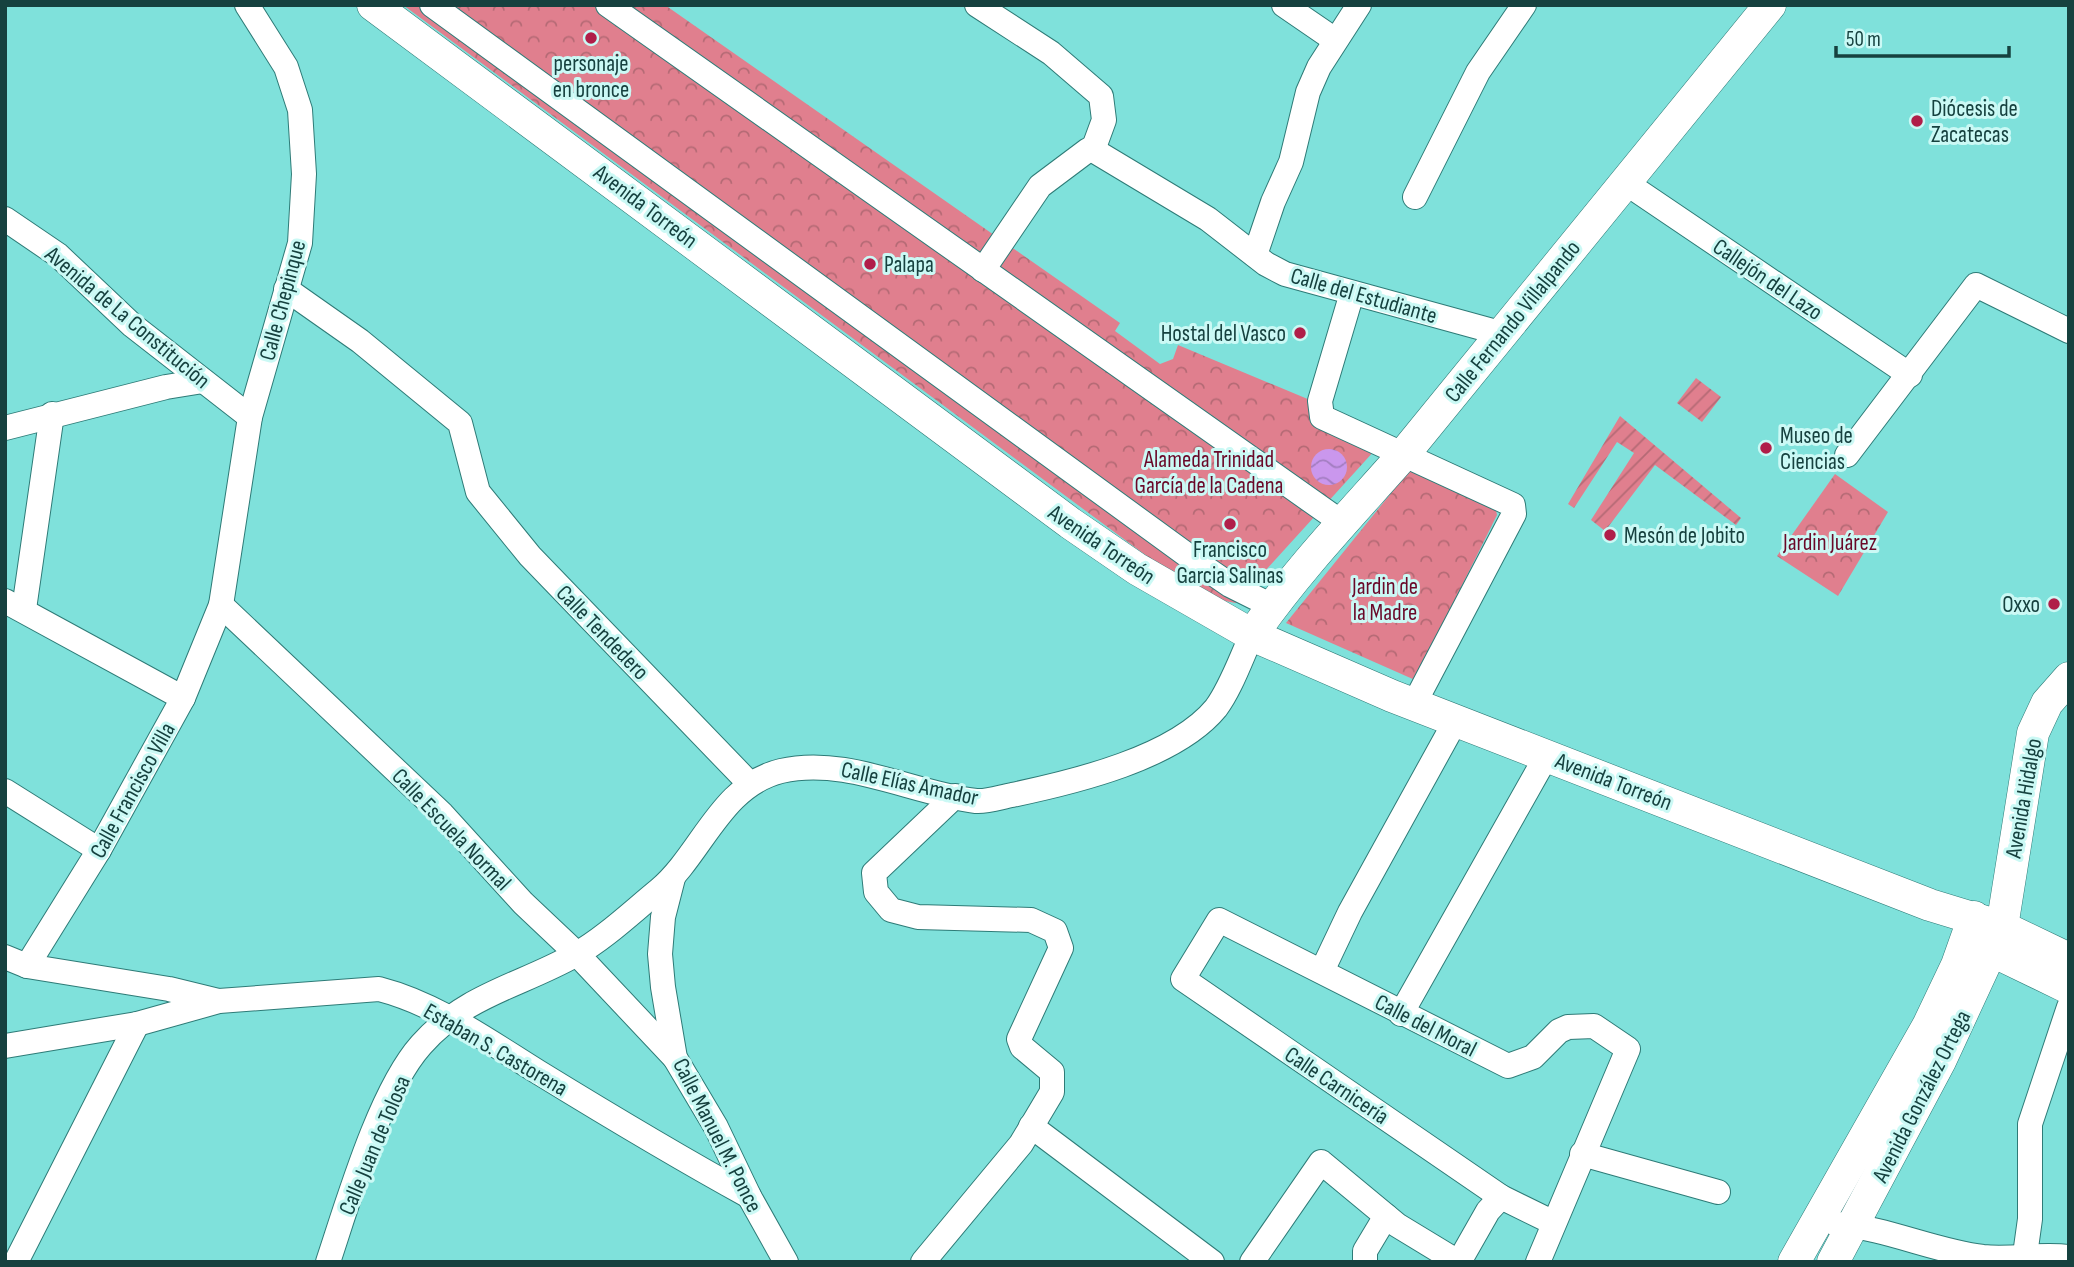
<svg xmlns="http://www.w3.org/2000/svg" width="2074" height="1267" font-family="'Sofia Sans Condensed',sans-serif">
<style>
.park{fill:url(#park-crowns)}
.garden{fill:url(#garden-furrows)}
.water{fill:url(#water-waves)}
.lines{fill:none;stroke-linecap:round;stroke-linejoin:round}
.minor-casing{stroke:#2e7b77;stroke-width:26}
.tertiary-casing{stroke:#2e7b77;stroke-width:33}
.minor{stroke:#fff;stroke-width:24}
.tertiary{stroke:#fff;stroke-width:32}
.poi-dot{fill:#b01e49;stroke:#cbf9f5;stroke-width:2.5}
.labels{text-anchor:middle;stroke-width:6;stroke-linejoin:round;paint-order:stroke}
.poi-label{font-size:23px;fill:#16413f;stroke:#cbf9f5;text-anchor:start}
.street-label{font-size:23px;fill:#16413f;stroke:#cbf9f5}
.park-label{font-size:23px;fill:#6a0828;stroke:#cbf9f5}
</style>
<defs>
<pattern id="park-crowns" width="20" height="18" patternUnits="userSpaceOnUse" patternTransform="scale(1.75)"><rect width="20" height="18" fill="#e07f8e"/><path d="M2 6a3 3 0 1 1 6 0M12 15a3 3 0 1 1 6 0" fill="none" stroke="#b56a75"/></pattern>
<pattern id="garden-furrows" width="10" height="10" patternUnits="userSpaceOnUse" patternTransform="scale(1.75)"><rect width="10" height="10" fill="#e07f8e"/><path d="M-1 1l2-2M0 10L10 0M9 11l2-2" fill="none" stroke="#b56a75"/></pattern>
<pattern id="water-waves" width="16" height="10" patternUnits="userSpaceOnUse" patternTransform="scale(1.75)"><rect width="16" height="10" fill="#ca97ed"/><path d="M0 5q4-4 8 0t8 0" fill="none" stroke="#a37dc1"/></pattern>
</defs>
<rect width="100%" height="100%" fill="#7fe1db"/>
<g class="park">
<path d="M 403,5 L 665,5 L 1120,323 L 1115,331 L 1160,364 L 1173,359 L 1178,345 L 1310,400 L 1375,450 L 1236,603 L 1202,597 Z"/>
<path d="M 1413,466 L 1495,505 L 1497,515 L 1415,680 L 1286,623 Z"/>
<path d="M 1835,474 L 1888,512 L 1838,596 L 1777,556 Z"/>
</g>
<g class="garden">
<path d="M 1696,378 L 1721,397 L 1702,422 L 1677,403 Z"/>
<path d="M 1620,416 L 1741,518 L 1736,525 L 1655,465 L 1605,531 L 1591,520 L 1634,453 L 1617,442 L 1574,508 L 1568,504 Z"/>
</g>
<circle class="water" cx="1329" cy="467" r="18"/>
<g class="lines">
<defs>
<g id="minor">
<path d="M 432,5 L 1198,563 L 1230,585 L 1272,606"/>
<path d="M 608,5 L 1341,522"/>
<path d="M 977,5 L 1051,53 L 1101,96 L 1104,120 L 1093,150"/>
<path d="M 1284,5 L 1335,40"/>
<path d="M 1093,150 L 1208,219 L 1266,264 L 1285,274 L 1500,333"/>
<path d="M 1626,183 L 1910,375"/>
<path d="M 1415,197 L 1478,72 L 1524,5"/>
<path d="M 5,219 L 58,255 L 132,325 L 250,417"/>
<path d="M 1255,255 L 1273,202 L 1291,162 L 1308,92 L 1319,67 L 1359,5"/>
<path d="M 983,270 L 1040,186 L 1088,150 L 1093,150"/>
<path d="M 286,289 L 360,341 L 460,423 L 478,492 L 530,556 L 749,783"/>
<path d="M 1352,293 L 1320,401 L 1322,417 L 1513,505 L 1514,514 L 1414,704"/>
<path d="M 5,428 L 166,387 L 203,381"/>
<path d="M 1847,455 L 1976,285 L 2069,331"/>
<path d="M 5,601 L 183,698"/>
<path d="M 221,605 L 442,814 L 523,903 L 577,954 L 675,1058"/>
<path d="M 24,609 L 52,414"/>
<path d="M 5,791 L 99,850"/>
<path d="M 673,878 L 663,917 L 660,954 L 663,987 L 675,1058 L 716,1127 L 749,1196 L 786,1262"/>
<path d="M 5,957 L 27,966 L 169,989 L 218,1001"/>
<path d="M 27,966 L 99,850 L 183,698 L 221,605 L 250,417 L 300,243 L 304,174 L 300,110 L 286,67 L 247,5"/>
<path d="M 1322,971 L 1350,912 L 1456,720"/>
<path d="M 1401,1014 L 1547,755"/>
<path d="M 5,1046 L 137,1024 L 219,1001 L 379,989 C 437,1004 488,1041 538,1072 C 608,1115 678,1157 749,1196"/>
<path d="M 1031,1126 L 1212,1262"/>
<path d="M 1582,1154 L 1718,1192"/>
<path d="M 1836,1224 C 1887,1228 1934,1251 1983,1257 C 2013,1260 2041,1253 2069,1257"/>
<path d="M 16,1262 L 137,1024"/>
<path d="M 328,1262 C 348,1202 380,1091 421,1045 C 466,994 520,986 575,955 C 605,938 632,912 659,890 C 702,854 720,786 781,771 C 846,756 911,793 976,801 C 987,802 1001,797 1012,795 C 1074,782 1175,758 1216,708 C 1231,688 1241,658 1252,635"/>
<path d="M 923,1262 L 1021,1144 L 1052,1092 L 1052,1072 L 1022,1047 L 1019,1039 L 1061,948 L 1055,931 L 1031,920 L 918,917 L 891,910 L 876,892 L 874,873 L 955,796"/>
<path d="M 1252,1262 L 1321,1162 L 1397,1225 L 1458,1262"/>
<path d="M 1365,1262 L 1365,1251 L 1386,1216"/>
<path d="M 1459,1262 L 1488,1211 L 1501,1197"/>
<path d="M 1538,1262 L 1628,1049 L 1594,1026 L 1568,1027 L 1559,1031 L 1533,1057 L 1508,1066 L 1219,920 L 1183,979 L 1501,1197 L 1554,1223"/>
<path d="M 2024,1262 L 2030,1219 L 2030,1124 L 2069,1007"/>
</g>
<g id="tertiary">
<path d="M 373,5 L 1070,523 L 1137,569 L 1252,635 L 1392,696 L 1930,905 L 2002,927 L 2069,959"/>
<path d="M 1252,635 C 1297,570 1352,513 1404,454 L 1770,5"/>
<path d="M 1976,943 L 2069,988"/>
<path d="M 1794,1262 L 1928,1026 L 1957,965 L 1974,917"/>
<path d="M 1833,1262 L 1940,1061 L 2002,927 L 2033,733 L 2047,703 L 2069,678"/>
</g>
</defs>
<use href="#minor" class="minor-casing"/>
<use href="#tertiary" class="tertiary-casing"/>
<use href="#minor" class="minor"/>
<use href="#tertiary" class="tertiary"/>
</g>
<g class="poi-dot">
<circle cx="591" cy="38" r="7"/>
<circle cx="1917" cy="121" r="7"/>
<circle cx="870" cy="264" r="7"/>
<circle cx="1300" cy="333" r="7"/>
<circle cx="1766" cy="448" r="7"/>
<circle cx="1230" cy="524" r="7"/>
<circle cx="1610" cy="535" r="7"/>
<circle cx="2054" cy="604" r="7"/>
</g>
<g class="labels">
<g class="poi-label">
<text x="591" y="71" text-anchor="middle">personaje<tspan x="591" dy="26">en bronce</tspan></text>
<text x="1931" y="116">Diócesis de<tspan x="1931" dy="26">Zacatecas</tspan></text>
<text x="884" y="272">Palapa</text>
<text x="1286" y="341" text-anchor="end">Hostal del Vasco</text>
<text x="1780" y="443">Museo de<tspan x="1780" dy="26">Ciencias</tspan></text>
<text x="1624" y="543">Mesón de Jobito</text>
<text x="1230" y="557" text-anchor="middle">Francisco<tspan x="1230" dy="26">Garcia Salinas</tspan></text>
<text x="2040" y="612" text-anchor="end">Oxxo</text>
</g>
<g class="street-label">
<text transform="translate(646 206) rotate(37)" y="8">Avenida Torreón</text>
<text transform="translate(1768 279) rotate(34)" y="8">Callejón del Lazo</text>
<text transform="translate(1364 295) rotate(16)" y="8">Calle del Estudiante</text>
<text transform="translate(282 300) rotate(-75)" y="8">Calle Chepinque</text>
<text transform="translate(128 317) rotate(40)" y="8">Avenida de La Constitución</text>
<text transform="translate(1512 321) rotate(-51)" y="8">Calle Fernando Villalpando</text>
<text transform="translate(1102 544) rotate(34)" y="8">Avenida Torreón</text>
<text transform="translate(603 632) rotate(46)" y="8">Calle Tendedero</text>
<text transform="translate(1614 781) rotate(21)" y="8">Avenida Torreón</text>
<text transform="translate(910 783) rotate(12)" y="8">Calle Elías Amador</text>
<text transform="translate(132 790) rotate(-61)" y="8">Calle Francisco Villa</text>
<text transform="translate(2023 798) rotate(-80)" y="8">Avenida Hidalgo</text>
<text transform="translate(452 829) rotate(46)" y="8">Calle Escuela Normal</text>
<text transform="translate(1426 1025) rotate(27)" y="8">Calle del Moral</text>
<text transform="translate(496 1049) rotate(30)" y="8">Estaban S. Castorena</text>
<text transform="translate(1337 1085) rotate(34)" y="8">Calle Carnicería</text>
<text transform="translate(1921 1096) rotate(-63)" y="8">Avenida González Ortega</text>
<text transform="translate(718 1135) rotate(63)" y="8">Calle Manuel M. Ponce</text>
<text transform="translate(374 1145) rotate(-67)" y="8">Calle Juan de Tolosa</text>
</g>
<g class="park-label">
<text x="1209" y="467">Alameda Trinidad<tspan x="1209" dy="26">García de la Cadena</tspan></text>
<text x="1830" y="550">Jardin Juárez</text>
<text x="1385" y="594">Jardin de<tspan x="1385" dy="26">la Madre</tspan></text>
</g>
</g>
<rect width="2074" height="1267" fill="none" stroke="#16413f" stroke-width="14"/>
<path d="M1836 46v10h173v-10" fill="none" stroke="#16413f" stroke-width="3.5"/>
<text x="1846" y="46" font-size="21" fill="#16413f" stroke="#cbf9f5" stroke-width="5" paint-order="stroke">50 m</text>
</svg>
